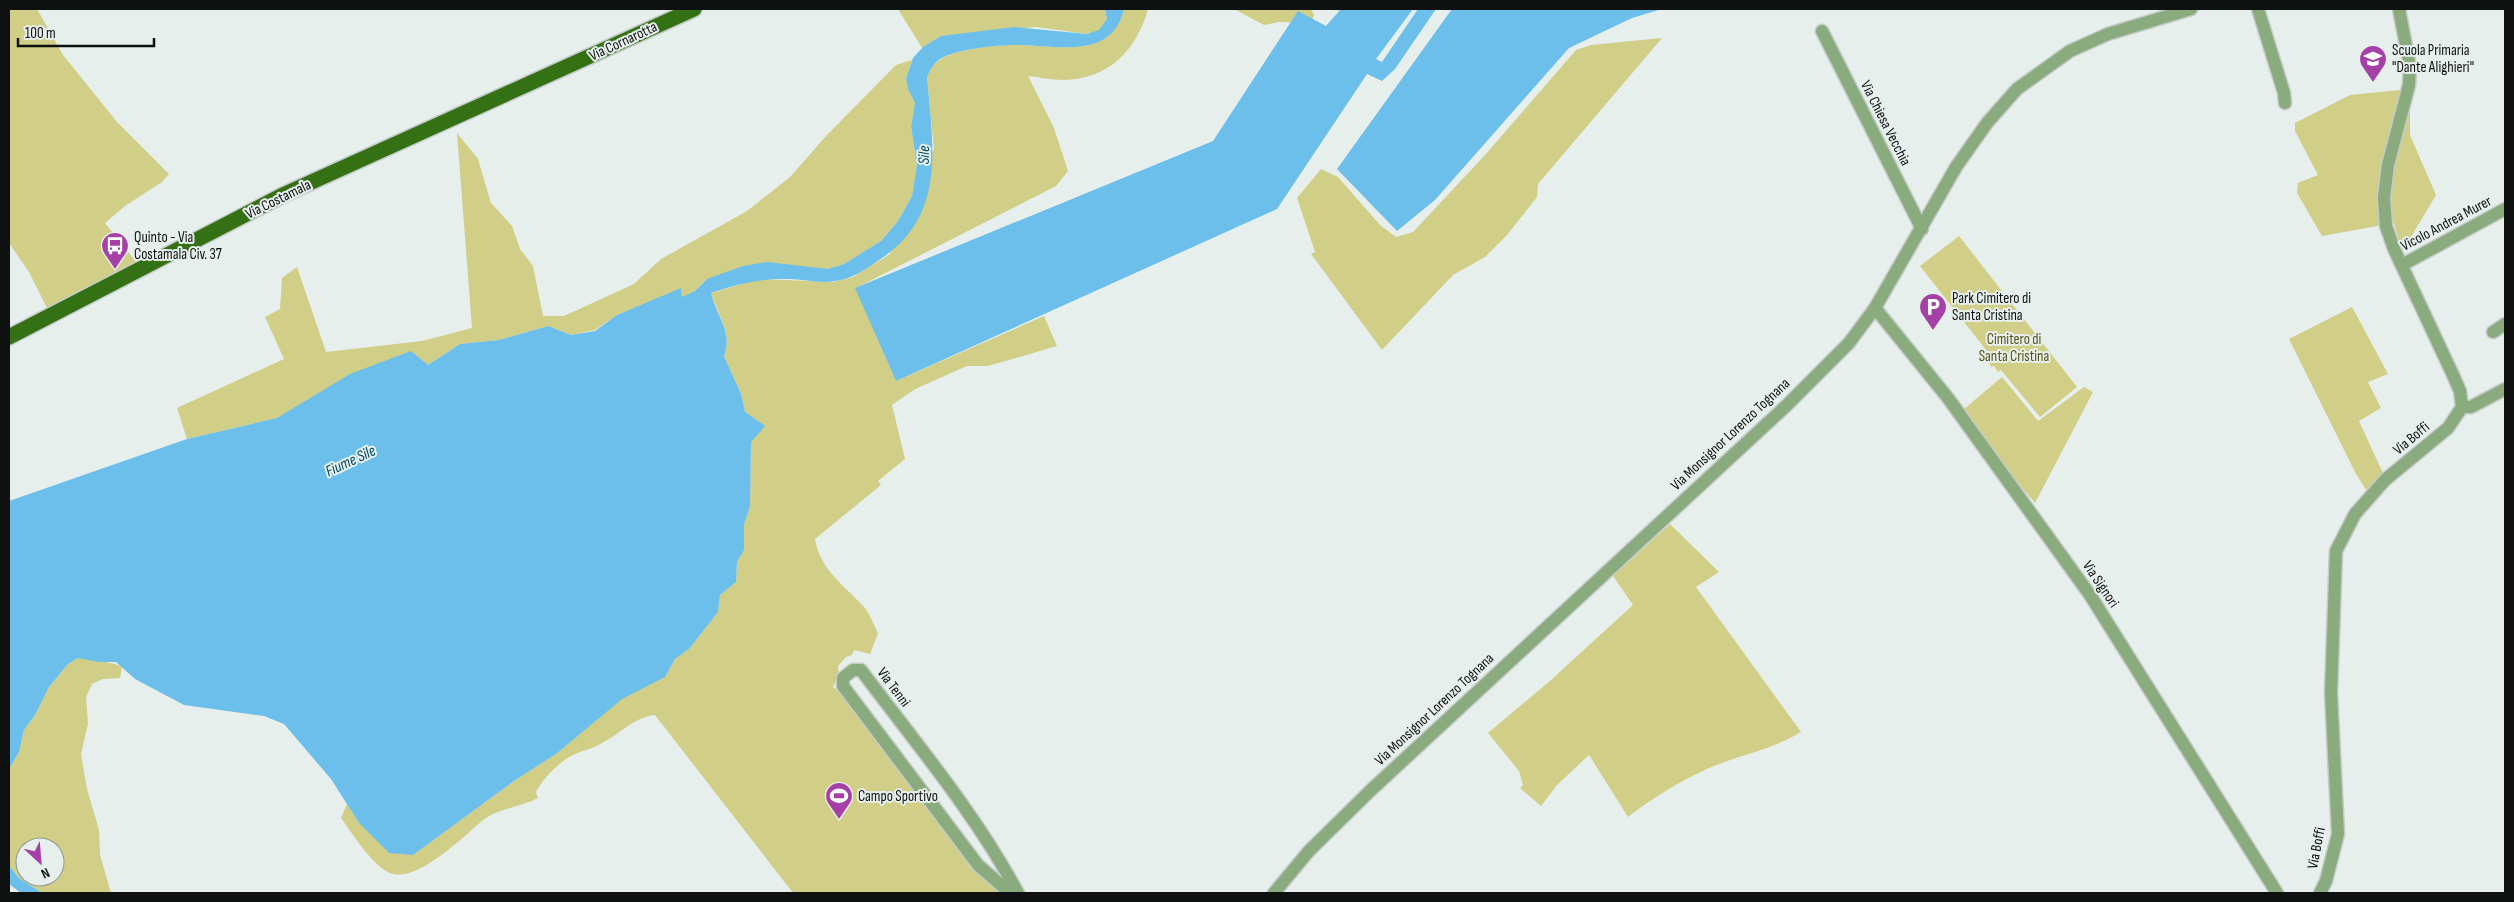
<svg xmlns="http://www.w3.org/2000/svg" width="2514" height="902" font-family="'Sofia Sans Condensed',sans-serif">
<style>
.green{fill:#d1ce87;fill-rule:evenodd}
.water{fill:#6bbfea}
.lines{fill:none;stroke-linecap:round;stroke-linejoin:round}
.minor-casing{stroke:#c4cbc9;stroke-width:15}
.major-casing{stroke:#c4cbc9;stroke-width:18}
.minor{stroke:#8aab7e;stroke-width:12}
.major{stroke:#347114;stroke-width:15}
.labels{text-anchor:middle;stroke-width:4;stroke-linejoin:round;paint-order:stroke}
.street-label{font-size:15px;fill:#0f1110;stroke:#e7efec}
.poi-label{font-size:15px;fill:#0f1110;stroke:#e7efec;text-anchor:start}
.park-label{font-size:15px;fill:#555215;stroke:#e7efec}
.water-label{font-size:16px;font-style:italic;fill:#004a66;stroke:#e7efec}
</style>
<rect width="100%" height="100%" fill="#e7efec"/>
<g class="green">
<path d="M 9,9 L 37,9 L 63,55 L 117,122 L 169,174 L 162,182 L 125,206 L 105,223 L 137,263 L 47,308 L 29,272 L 9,243 Z"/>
<path d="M 898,9 L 1105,9 L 1107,19 L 1099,31 L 1087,34 L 1036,27 L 941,36 L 922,48 Z"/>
<path d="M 1124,9 L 1148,9 C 1136,51 1109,79 1063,80 C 1051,80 1039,77 1028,76 L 1054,128 L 1068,171 L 1056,186 L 856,288 L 896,381 L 1044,316 L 1057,346 L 988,366 L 967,366 L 915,389 L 892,405 L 905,459 L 878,481 L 881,485 L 815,539 C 820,570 845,586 865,608 C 870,615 874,625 878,633 L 870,654 L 854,650 L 852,655 L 846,657 L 838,666 L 839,674 L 833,687 L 844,695 L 1005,893 L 793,893 L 655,715 C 634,717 619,735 600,744 C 593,749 583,750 575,754 C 560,761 544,777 536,792 L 538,798 C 520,808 499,807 482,821 C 463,837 420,880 393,874 C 375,870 352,833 341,818 L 347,804 L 359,823 L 413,855 L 514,781 L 556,754 L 622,698 L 665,677 L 675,659 L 689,649 L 718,612 L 720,595 L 736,582 L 737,562 L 744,549 L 744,525 L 750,506 L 751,442 L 741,394 L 724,356 C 733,331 718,317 711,293 L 759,279 L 833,282 L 853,277 L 890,254 L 934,149 L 927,77 C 930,70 934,63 941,59 C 956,49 998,45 1016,45 C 1056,45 1111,61 1124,9 Z"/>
<path d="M 1234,9 L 1311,9 L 1314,15 L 1311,23 L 1279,22 L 1264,25 Z"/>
<path d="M 1662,38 L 1538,184 L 1537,197 L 1507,235 L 1485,257 L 1453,275 L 1382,350 L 1311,254 L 1315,252 L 1297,198 L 1321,169 L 1338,177 L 1380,225 L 1396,237 L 1413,232 L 1485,155 L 1576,50 L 1591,45 Z"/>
<path d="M 912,60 L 906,78 L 908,89 L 915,103 L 911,126 L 917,165 L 912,196 L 898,221 L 881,241 L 844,264 L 828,269 L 799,267 L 707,279 L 695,291 L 682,298 L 681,289 L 617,315 L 595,330 L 571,335 L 548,326 L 499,340 L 460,344 L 428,365 L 290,412 L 277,418 L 187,439 L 177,408 L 284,359 L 265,317 L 280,309 L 282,278 L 297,267 L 326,352 L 422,341 L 472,328 L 457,133 L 478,159 L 491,203 L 512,226 L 520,249 L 533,266 L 543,316 L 564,316 L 634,284 L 661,259 L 747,211 L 790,177 L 827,135 L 896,65 Z"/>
<path d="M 2410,89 L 2410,135 L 2436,195 L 2402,252 L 2394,223 L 2322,236 L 2297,193 L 2298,183 L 2318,175 L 2295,131 L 2295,123 L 2350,95 Z"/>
<path d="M 1959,236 L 2077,387 L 2040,417 L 2001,370 L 1998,372 L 1994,366 L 1991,367 L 1987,357 L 1990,355 L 1920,266 Z"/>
<path d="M 2352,307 L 2388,374 L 2368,382 L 2381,408 L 2359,421 L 2382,471 L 2391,483 L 2373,501 L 2355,472 L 2289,339 Z"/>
<path d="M 2002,377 L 2038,421 L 2084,387 L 2093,392 L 2035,503 L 1958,414 Z"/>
<path d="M 1670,524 L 1719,572 L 1696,587 L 1801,732 C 1772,750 1738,755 1707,769 C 1680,781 1652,798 1628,817 L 1589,755 L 1557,785 L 1541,806 L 1520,788 L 1523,785 L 1519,771 L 1488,733 L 1551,680 L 1633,605 L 1613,576 Z"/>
<path d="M 78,658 C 85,658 118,663 122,667 L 120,678 L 103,679 L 92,684 L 86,697 L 88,724 L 81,754 L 87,789 L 99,830 L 100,855 L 111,893 L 42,893 L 19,878 L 9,866 L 9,769 L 19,752 L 24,730 L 35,715 L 49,687 L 68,664 ZM 25,847 L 55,847 L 55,877 L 25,877 Z"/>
</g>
<g class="water">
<path d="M 1105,9 L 1124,9 C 1112,61 1056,45 1016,45 C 998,45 956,49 940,59 C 934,63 930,70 927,77 C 933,146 947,217 879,260 C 865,270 852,279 835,281 C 820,284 804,279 789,279 C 761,278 737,284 711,293 C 717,318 733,330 724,356 L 741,394 L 745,412 L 765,426 L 751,442 L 750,506 L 744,525 L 744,550 L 737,562 L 736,582 L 720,595 L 718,612 L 689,649 L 675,659 L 665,677 L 622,699 L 556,754 L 514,781 L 413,855 L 389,853 L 359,823 L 331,779 L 284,724 L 264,716 L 184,705 L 135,679 L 116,662 L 99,662 L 78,658 L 68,664 L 49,687 L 35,715 L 24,730 L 19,752 L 9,769 L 9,501 L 187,439 L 277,418 L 350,374 L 411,351 L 428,365 L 460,344 L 499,340 L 548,326 L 571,335 L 595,331 L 617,315 L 681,288 L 682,297 L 695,291 L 707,279 L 743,266 L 767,262 L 828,269 L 844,264 L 881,241 L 898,221 L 912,196 L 917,165 L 911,126 L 915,103 L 908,89 L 906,78 L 913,58 L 923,47 L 941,36 L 1014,27 L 1087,34 L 1099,30 L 1107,19 Z"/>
<path d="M 1341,9 L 1413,9 L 1376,59 L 1382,62 L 1418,9 L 1436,9 L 1395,69 L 1382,81 L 1367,74 L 1277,209 L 896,381 L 855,288 L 1213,141 L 1298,11 L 1326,26 Z"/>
<path d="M 1452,9 L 1662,9 L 1632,18 L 1569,48 L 1435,200 L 1397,231 L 1337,169 Z"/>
<path d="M 9,866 L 19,878 L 42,893 L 21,893 L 9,884 Z"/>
</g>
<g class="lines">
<defs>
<g id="minor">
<path d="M 2258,9 L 2284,93 L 2285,103"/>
<path d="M 1822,31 L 1922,229"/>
<path d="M 2402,265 L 2505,209"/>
<path d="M 1875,308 L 1948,398 L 2090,595 L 2277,893"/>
<path d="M 2493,332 L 2505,324"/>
<path d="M 2462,407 L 2471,407 L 2505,389"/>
<path d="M 1010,893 L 978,865 L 843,686 L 843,678 L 853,670 L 861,670 C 915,742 975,813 1018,893"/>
<path d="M 1274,893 L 1309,851 L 1370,791 L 1786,406 L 1849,343 L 1875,308 L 1956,167 L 1987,123 L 2017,89 L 2070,51 L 2108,34 L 2191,9"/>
<path d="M 2320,893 L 2326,881 L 2338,834 L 2331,693 L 2336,551 L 2355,514 L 2385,480 L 2448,428 L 2462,407 L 2460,391 L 2453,375 L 2394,249 L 2386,226 L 2384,197 L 2388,165 L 2409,85 L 2410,67 L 2399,9"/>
</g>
<path id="major" d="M 9,337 L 285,194 L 694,9"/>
</defs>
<use href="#minor" class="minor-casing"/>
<use href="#major" class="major-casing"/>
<use href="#minor" class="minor"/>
<use href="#major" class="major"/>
</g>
<defs>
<symbol id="school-pin" viewBox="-11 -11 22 30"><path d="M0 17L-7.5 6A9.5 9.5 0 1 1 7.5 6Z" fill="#a541a6" stroke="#e7efec"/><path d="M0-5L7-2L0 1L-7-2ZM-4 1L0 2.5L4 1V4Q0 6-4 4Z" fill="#fff"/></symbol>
<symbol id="bus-pin" viewBox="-11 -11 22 30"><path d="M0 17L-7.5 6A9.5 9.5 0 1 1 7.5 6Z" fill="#a541a6" stroke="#e7efec"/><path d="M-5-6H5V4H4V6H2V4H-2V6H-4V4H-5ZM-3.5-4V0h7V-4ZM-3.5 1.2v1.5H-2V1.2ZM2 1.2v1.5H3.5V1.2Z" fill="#fff"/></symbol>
<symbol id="parking-pin" viewBox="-11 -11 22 30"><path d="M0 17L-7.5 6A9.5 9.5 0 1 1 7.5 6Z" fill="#a541a6" stroke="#e7efec"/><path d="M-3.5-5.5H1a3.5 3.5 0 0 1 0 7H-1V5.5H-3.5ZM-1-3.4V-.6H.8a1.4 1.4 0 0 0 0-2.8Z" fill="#fff"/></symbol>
<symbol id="stadium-pin" viewBox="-11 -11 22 30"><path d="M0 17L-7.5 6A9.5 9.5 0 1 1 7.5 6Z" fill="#a541a6" stroke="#e7efec"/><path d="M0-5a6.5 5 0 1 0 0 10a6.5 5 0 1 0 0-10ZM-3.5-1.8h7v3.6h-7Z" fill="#fff"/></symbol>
</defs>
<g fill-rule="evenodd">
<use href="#school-pin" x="2357" y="43" width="32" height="43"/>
<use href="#bus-pin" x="99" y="230" width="32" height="43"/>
<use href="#parking-pin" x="1917" y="291" width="32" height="43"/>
<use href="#stadium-pin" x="823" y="780" width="32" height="43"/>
</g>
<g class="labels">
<g class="street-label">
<text transform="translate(623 41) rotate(-25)" y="5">Via Cornarotta</text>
<text transform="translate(1886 123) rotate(63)" y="5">Via Chiesa Vecchia</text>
<text transform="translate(278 199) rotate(-26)" y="5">Via Costamala</text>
<text transform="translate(2446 223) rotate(-28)" y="5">Vicolo Andrea Murer</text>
<text transform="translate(1730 434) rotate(-43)" y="5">Via Monsignor Lorenzo Tognana</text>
<text transform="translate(2411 438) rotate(-40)" y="5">Via Boffi</text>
<text transform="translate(2101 584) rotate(56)" y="5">Via Signori</text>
<text transform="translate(894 687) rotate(53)" y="5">Via Tenni</text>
<text transform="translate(1434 709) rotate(-43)" y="5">Via Monsignor Lorenzo Tognana</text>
<text transform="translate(2316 848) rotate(-79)" y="5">Via Boffi</text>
</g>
<g class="poi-label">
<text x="2392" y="55">Scuola Primaria<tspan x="2392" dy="17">"Dante Alighieri"</tspan></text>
<text x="134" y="242">Quinto - Via<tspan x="134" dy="17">Costamala Civ. 37</tspan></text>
<text x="1952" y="303">Park Cimitero di<tspan x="1952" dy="17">Santa Cristina</tspan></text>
<text x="858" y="801">Campo Sportivo</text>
</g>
<g class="park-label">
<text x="2014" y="344">Cimitero di<tspan x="2014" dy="17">Santa Cristina</tspan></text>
</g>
<g class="water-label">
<text transform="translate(923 155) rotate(-88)" y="6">Sile</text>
<text transform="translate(350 460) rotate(-25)" y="6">Fiume Sile</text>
</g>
</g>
<rect width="2514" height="902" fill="none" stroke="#0f1110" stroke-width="20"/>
<g transform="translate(40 862) rotate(154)"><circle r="24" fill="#e7efec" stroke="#919694"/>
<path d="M0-4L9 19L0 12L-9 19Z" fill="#a541a6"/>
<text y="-8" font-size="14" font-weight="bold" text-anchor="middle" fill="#0f1110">N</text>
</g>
<path d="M18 38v8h136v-8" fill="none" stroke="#0f1110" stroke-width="2.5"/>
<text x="25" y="38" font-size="15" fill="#0f1110" stroke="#e7efec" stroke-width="4" paint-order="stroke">100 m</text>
</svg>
